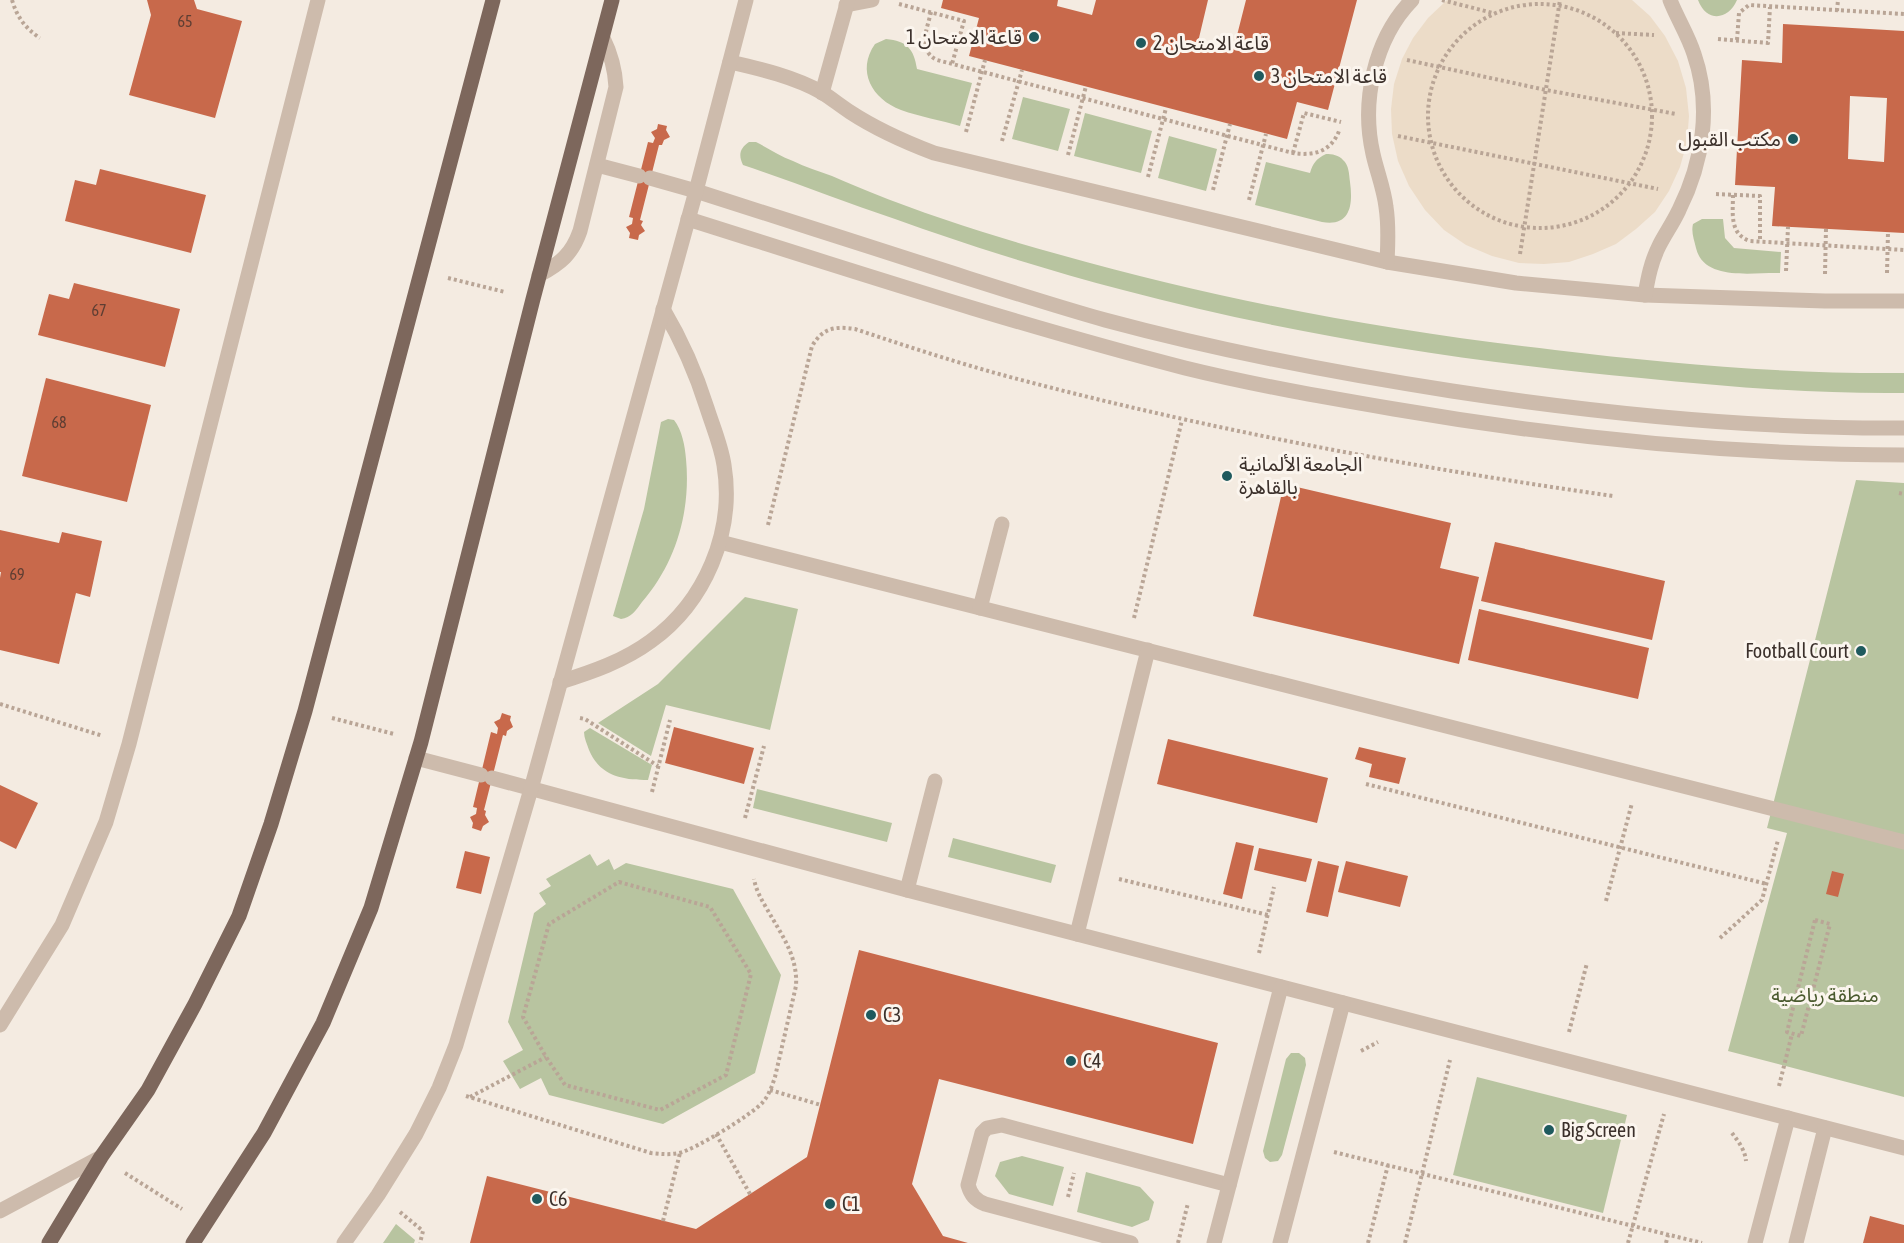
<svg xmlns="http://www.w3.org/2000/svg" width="1904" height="1243" font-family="'Asap Condensed','Noto Sans Arabic',sans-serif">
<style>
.green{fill:#b8c4a0}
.plaza{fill:#ecdcc8}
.building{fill:#c8694b;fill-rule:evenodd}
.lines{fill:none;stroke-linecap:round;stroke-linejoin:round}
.path{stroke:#b9a596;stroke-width:4;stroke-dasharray:3 3;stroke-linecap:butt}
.minor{stroke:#cdbbac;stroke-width:15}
.major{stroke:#7d675c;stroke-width:15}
.poi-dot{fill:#1f5a5e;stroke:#fbf5ee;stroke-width:2}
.labels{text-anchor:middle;stroke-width:6;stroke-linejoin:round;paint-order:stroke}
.number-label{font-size:16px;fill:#5e3e33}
.poi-label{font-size:20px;fill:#3b302b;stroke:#fbf5ee;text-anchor:start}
.park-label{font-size:20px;fill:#4a5a2e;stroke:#fbf5ee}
</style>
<rect width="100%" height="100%" fill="#f4ebe1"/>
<g class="green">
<path d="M 1698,0 L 1737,0 C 1728,21 1706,22 1698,0 Z"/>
<path d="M 886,39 C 907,41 914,49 917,69 L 972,83 L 960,126 C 941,120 920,117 901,110 C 872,99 856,71 875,44 Z"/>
<path d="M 1023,97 L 1070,109 L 1058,151 L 1012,139 Z"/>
<path d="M 1085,113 L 1152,131 L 1141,173 L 1074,156 Z"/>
<path d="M 1169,136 L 1217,149 L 1206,191 L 1158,178 Z"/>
<path d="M 749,142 L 756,142 C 768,148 780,156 793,161 C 805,167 819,171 832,176 C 844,181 857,187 870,192 C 932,217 996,237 1061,255 C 1223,301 1388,331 1555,350 C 1671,364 1787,374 1904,373 L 1904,393 C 1816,394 1729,387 1641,378 C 1467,362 1293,335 1123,290 C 1047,270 970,246 895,219 C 844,202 794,182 743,165 C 738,155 740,148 749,142 Z"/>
<path d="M 1326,154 C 1332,154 1339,155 1343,160 C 1349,165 1349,174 1350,182 C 1353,204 1351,227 1322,222 L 1255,205 L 1266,162 L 1310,173 C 1313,163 1316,159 1326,154 Z"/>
<path d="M 1702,219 L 1723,219 L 1725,238 L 1734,248 L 1781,252 L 1780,273 C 1754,272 1704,282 1696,248 C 1694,239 1691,232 1693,224 Z"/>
<path d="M 668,419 L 674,420 C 682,430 685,446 686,459 C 691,511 676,563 642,602 C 636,610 631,618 621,619 L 613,616 L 644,509 L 661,422 Z"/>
<path d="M 1856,480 L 1904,483 L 1904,1097 L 1728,1051 L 1787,833 L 1767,828 Z"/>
<path d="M 745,597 L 798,609 L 770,730 L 666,705 L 651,756 L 598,723 L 658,684 Z"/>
<path d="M 590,728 L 652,765 L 648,780 C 622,780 600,776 589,750 C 587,744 584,738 584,732 Z"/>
<path d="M 757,789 L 892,823 L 887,842 L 753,808 Z"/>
<path d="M 953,838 L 1056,865 L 1051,883 L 948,857 Z"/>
<path d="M 590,854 L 597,866 L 609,859 L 614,870 L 626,863 L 733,889 L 781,975 L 755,1073 L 663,1124 L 549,1095 L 541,1078 L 520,1089 L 503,1061 L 523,1050 L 508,1022 L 534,913 L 546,904 L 539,893 L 551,886 L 546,879 Z"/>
<path d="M 1291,1053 L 1299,1053 L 1305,1058 L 1306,1065 L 1282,1155 L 1278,1161 L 1270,1162 L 1265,1158 L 1263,1151 L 1286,1059 Z"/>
<path d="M 1477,1077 L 1627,1115 L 1603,1213 L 1453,1175 Z"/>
<path d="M 1022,1156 L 1064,1167 L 1053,1206 L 1009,1194 L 995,1176 L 1000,1162 Z"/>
<path d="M 1086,1172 L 1140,1187 L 1154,1202 L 1149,1220 L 1132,1227 L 1077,1212 Z"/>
<path d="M 396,1224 L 415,1240 L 414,1243 L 383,1243 Z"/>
</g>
<path class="plaza" d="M 1447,0 L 1632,0 L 1650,16 L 1665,36 L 1678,61 L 1686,88 L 1689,116 L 1687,142 L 1680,167 L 1669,191 L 1655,212 L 1636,229 L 1616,244 L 1593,254 L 1569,262 L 1544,264 L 1519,263 L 1492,256 L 1466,245 L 1444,230 L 1425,210 L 1409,186 L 1398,161 L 1392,134 L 1391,109 L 1394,84 L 1402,59 L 1413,38 L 1428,18 Z"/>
<g class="building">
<path d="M 147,0 L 194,0 L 197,9 L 242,21 L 215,118 L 129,95 L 151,15 Z"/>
<path d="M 943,0 L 1058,0 L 1057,6 L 1092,15 L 1096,0 L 1208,0 L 1198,42 L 1233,51 L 1246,0 L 1357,0 L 1328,110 L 1297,102 L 1287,139 L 969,56 L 979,18 L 941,8 Z"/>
<path d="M 1783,24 L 1904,31 L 1904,233 L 1772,226 L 1775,187 L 1735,185 L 1742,60 L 1782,63 ZM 1850,96 L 1887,98 L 1884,162 L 1848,159 Z"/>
<path d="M 658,124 L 667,126 L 666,130 L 670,137 L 664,140 L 662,145 L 659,145 L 640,220 L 643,221 L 641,225 L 645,231 L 639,235 L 638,240 L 629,238 L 630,233 L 626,227 L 632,224 L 633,218 L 629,217 L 648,142 L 653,143 L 655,138 L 651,132 L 657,129 Z"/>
<path d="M 100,169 L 206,195 L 191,253 L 65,221 L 75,180 L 96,185 Z"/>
<path d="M 74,283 L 180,309 L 165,367 L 38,335 L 49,294 L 69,299 Z"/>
<path d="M 46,378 L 151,405 L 127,502 L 22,476 Z"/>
<path d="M 1284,484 L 1451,523 L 1440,568 L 1479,577 L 1459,664 L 1253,616 Z"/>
<path d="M 0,530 L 59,543 L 62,532 L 102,541 L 90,597 L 76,593 L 59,664 L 0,650 L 0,578 L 1,572 L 0,572 Z"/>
<path d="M 1495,542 L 1665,581 L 1652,640 L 1481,601 Z"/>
<path d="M 1479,609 L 1649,648 L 1638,699 L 1468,660 Z"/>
<path d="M 502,713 L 511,716 L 510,720 L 513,727 L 507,731 L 506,736 L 503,735 L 484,810 L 486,811 L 485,815 L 489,822 L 483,826 L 481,831 L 472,828 L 473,823 L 470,817 L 476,814 L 477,808 L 473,807 L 491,732 L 497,734 L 498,728 L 494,722 L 500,719 Z"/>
<path d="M 674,727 L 754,748 L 744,784 L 665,763 Z"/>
<path d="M 1168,739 L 1328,778 L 1317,823 L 1157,784 Z"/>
<path d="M 1359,747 L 1406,758 L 1399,784 L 1369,777 L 1372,764 L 1355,759 Z"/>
<path d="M 0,785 L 38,803 L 16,849 L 0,841 Z"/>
<path d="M 1236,842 L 1254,846 L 1242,899 L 1223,894 Z"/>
<path d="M 1259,848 L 1312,859 L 1306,882 L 1254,870 Z"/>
<path d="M 465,851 L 490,857 L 481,894 L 456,888 Z"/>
<path d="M 1318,861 L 1339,866 L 1328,917 L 1306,912 Z"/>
<path d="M 1346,861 L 1408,876 L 1400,907 L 1338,892 Z"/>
<path d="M 1832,871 L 1844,874 L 1838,897 L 1826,894 Z"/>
<path d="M 859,950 L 1218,1043 L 1193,1144 L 939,1079 L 912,1184 L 943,1236 L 968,1243 L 470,1243 L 487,1176 L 696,1229 L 807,1157 Z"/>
<path d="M 1870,1216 L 1904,1225 L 1904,1243 L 1863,1243 Z"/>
</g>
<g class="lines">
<g class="path">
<path d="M 12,0 C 17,17 25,28 40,38"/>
<path d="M 1442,0 L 1493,13"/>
<circle cx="1540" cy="116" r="112"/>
<path d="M 899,4 L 964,21 L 952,64"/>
<path d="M 1837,11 L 1838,0"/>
<path d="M 931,12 C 927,30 917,50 937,60 L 1293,153 C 1313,156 1331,152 1339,131"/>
<path d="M 1616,33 L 1654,35"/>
<path d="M 1718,39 L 1768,43 L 1770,7"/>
<path d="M 1737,40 L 1739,13 L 1749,5 L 1904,14"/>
<path d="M 1407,60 L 1546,90 L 1676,114"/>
<path d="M 966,132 L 985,60"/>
<path d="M 1398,136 L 1658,189"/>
<path d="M 1002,141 L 1022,70"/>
<path d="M 1293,153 L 1304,113 L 1341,122"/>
<path d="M 1068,155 L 1086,86"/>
<path d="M 1148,177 L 1166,108"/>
<path d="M 1213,190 L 1230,124"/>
<path d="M 1716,194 L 1760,196 L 1760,242"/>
<path d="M 1733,195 C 1733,213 1729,234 1750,241 L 1904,250"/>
<path d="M 1249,200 L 1266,134"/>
<path d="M 1520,254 L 1560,0"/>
<path d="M 1786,271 L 1788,227"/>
<path d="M 1887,273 L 1888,232"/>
<path d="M 1825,274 L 1826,229"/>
<path d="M 448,278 L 505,292"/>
<path d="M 1899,493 L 1904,494"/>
<path d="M 768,525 L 812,346 C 823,328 834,326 855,329 C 912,348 970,367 1029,382 C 1221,432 1417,468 1613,496"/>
<path d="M 1134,618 L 1182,420"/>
<path d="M 0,704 L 103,736"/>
<path d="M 332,718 L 394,734"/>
<path d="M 580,718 L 585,719 L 658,766"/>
<path d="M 1366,784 L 1767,884"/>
<path d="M 652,792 L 670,720"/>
<path d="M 745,818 L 764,746"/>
<path d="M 1119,879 L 1268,915"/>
<path d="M 619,882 L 710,907 L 751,974 L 726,1075 L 660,1110 L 565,1085 L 546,1057 L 523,1017 L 549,924 Z"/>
<path d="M 1606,901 L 1632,803"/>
<path d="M 1815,920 L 1830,924 L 1801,1036 L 1787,1032 Z"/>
<path d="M 1720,938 L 1762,900 L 1778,840"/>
<path d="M 1259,953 L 1274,887"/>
<path d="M 1569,1032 L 1587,963"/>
<path d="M 1361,1051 L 1378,1042"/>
<path d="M 1779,1086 L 1792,1034"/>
<path d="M 770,1090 L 821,1105"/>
<path d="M 466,1096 L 651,1153 C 661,1154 669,1155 679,1153 C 694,1150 753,1114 763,1102 C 769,1095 772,1086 775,1077 L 796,986 C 798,956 781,934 767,909 C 761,899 756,890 754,879"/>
<path d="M 470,1097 L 546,1057"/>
<path d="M 1732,1133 C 1738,1141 1745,1150 1746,1161"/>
<path d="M 716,1134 L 750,1194"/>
<path d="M 1334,1152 L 1702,1243"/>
<path d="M 125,1173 L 182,1209"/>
<path d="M 1068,1197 L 1074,1173"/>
<path d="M 400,1212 L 423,1231 L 420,1243"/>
<path d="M 663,1221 L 680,1153"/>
<path d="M 1178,1243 L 1188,1203"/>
<path d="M 1368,1243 L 1388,1165"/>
<path d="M 1405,1243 L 1450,1060"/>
<path d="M 1628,1243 L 1664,1114"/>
<path d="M 1666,1243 L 1668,1235"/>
</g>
<g class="minor">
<path d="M 846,5 L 872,0"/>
<path d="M 730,62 C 761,69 795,77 823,93 C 832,99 841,106 850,112 C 876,129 905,142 934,153 L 1387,262 L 1516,283 L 1645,295 L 1825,301 L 1904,301"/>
<path d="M 822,93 L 848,0"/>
<path d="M 597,165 L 639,176"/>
<path d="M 650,178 L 696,191 C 775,216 854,242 933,267 C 990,285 1048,304 1105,320 C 1220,351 1335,373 1452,391 C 1602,414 1752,429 1904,428"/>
<path d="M 688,219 C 853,271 1018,325 1185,368 C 1254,385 1324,397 1394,409 C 1563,438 1732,455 1904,455"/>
<path d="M 1387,262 C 1388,244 1389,226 1386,207 C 1384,189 1377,172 1373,154 C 1361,102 1374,39 1412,0"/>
<path d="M 539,275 C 561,263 572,254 580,231 L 616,87 C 615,68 611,54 603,38"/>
<path d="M 1645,295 C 1648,278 1651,262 1659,246 C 1665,234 1673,223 1679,210 C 1703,162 1712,106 1694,54 C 1688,35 1677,18 1670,0"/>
<path d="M 720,542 L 1904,842"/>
<path d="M 980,608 L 1002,524"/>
<path d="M 560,682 C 592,672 624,661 651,641 C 705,602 735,532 724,465 C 721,445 713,427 707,408 C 696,373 682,341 663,309"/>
<path d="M 416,758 L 481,775"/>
<path d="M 492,778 L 907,890 L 1904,1148"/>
<path d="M 907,890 L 935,781"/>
<path d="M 1077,934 L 1148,650"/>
<path d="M 0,1025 L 62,925 L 106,822 L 129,744 L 318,0"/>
<path d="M 0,1211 L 101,1157"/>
<path d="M 344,1243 L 378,1195 L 416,1134 L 439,1088 L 456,1045 L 531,789 L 696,191 L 746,0"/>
<path d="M 1131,1243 L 985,1204 C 975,1200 971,1195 968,1185 L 982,1133 L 987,1128 L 1002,1125 L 1229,1185"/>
<path d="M 1214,1243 L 1281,987"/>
<path d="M 1280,1243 L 1343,1003"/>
<path d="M 1755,1243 L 1788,1118"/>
<path d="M 1796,1243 L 1825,1128"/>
</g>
<g class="major">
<path d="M 49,1243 L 101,1157 L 148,1090 L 195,1004 L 239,916 L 271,824 L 305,711 L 493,0"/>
<path d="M 193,1243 L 264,1133 L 323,1023 L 371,908 L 421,742 L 533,299 L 612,0"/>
</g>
</g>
<g class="poi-dot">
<circle cx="1034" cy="37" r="6"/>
<circle cx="1141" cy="43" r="6"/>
<circle cx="1259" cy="76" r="6"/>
<circle cx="1793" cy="139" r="6"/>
<circle cx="1227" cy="476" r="6"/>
<circle cx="1861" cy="651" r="6"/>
<circle cx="871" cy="1015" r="6"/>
<circle cx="1071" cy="1061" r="6"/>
<circle cx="1549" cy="1130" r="6"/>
<circle cx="537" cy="1199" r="6"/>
<circle cx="830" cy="1204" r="6"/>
</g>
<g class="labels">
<g class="number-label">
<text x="185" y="27">65</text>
<text x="99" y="316">67</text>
<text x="59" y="428">68</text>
<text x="17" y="580">69</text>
</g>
<g class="poi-label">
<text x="1022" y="44" text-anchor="end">قاعة الامتحان 1</text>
<text x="1153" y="50">قاعة الامتحان 2</text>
<text x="1271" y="83">قاعة الامتحان 3</text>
<text x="1781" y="146" text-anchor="end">مكتب القبول</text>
<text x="1239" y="471">الجامعة الألمانية<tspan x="1239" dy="23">بالقاهرة</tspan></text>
<text x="1849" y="658" text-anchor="end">Football Court</text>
<text x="883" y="1022">C3</text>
<text x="1083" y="1068">C4</text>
<text x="1561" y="1137">Big Screen</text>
<text x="549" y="1206">C6</text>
<text x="842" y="1211">C1</text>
</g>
<g class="park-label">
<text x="1825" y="1002">منطقة رياضية</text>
</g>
</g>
</svg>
